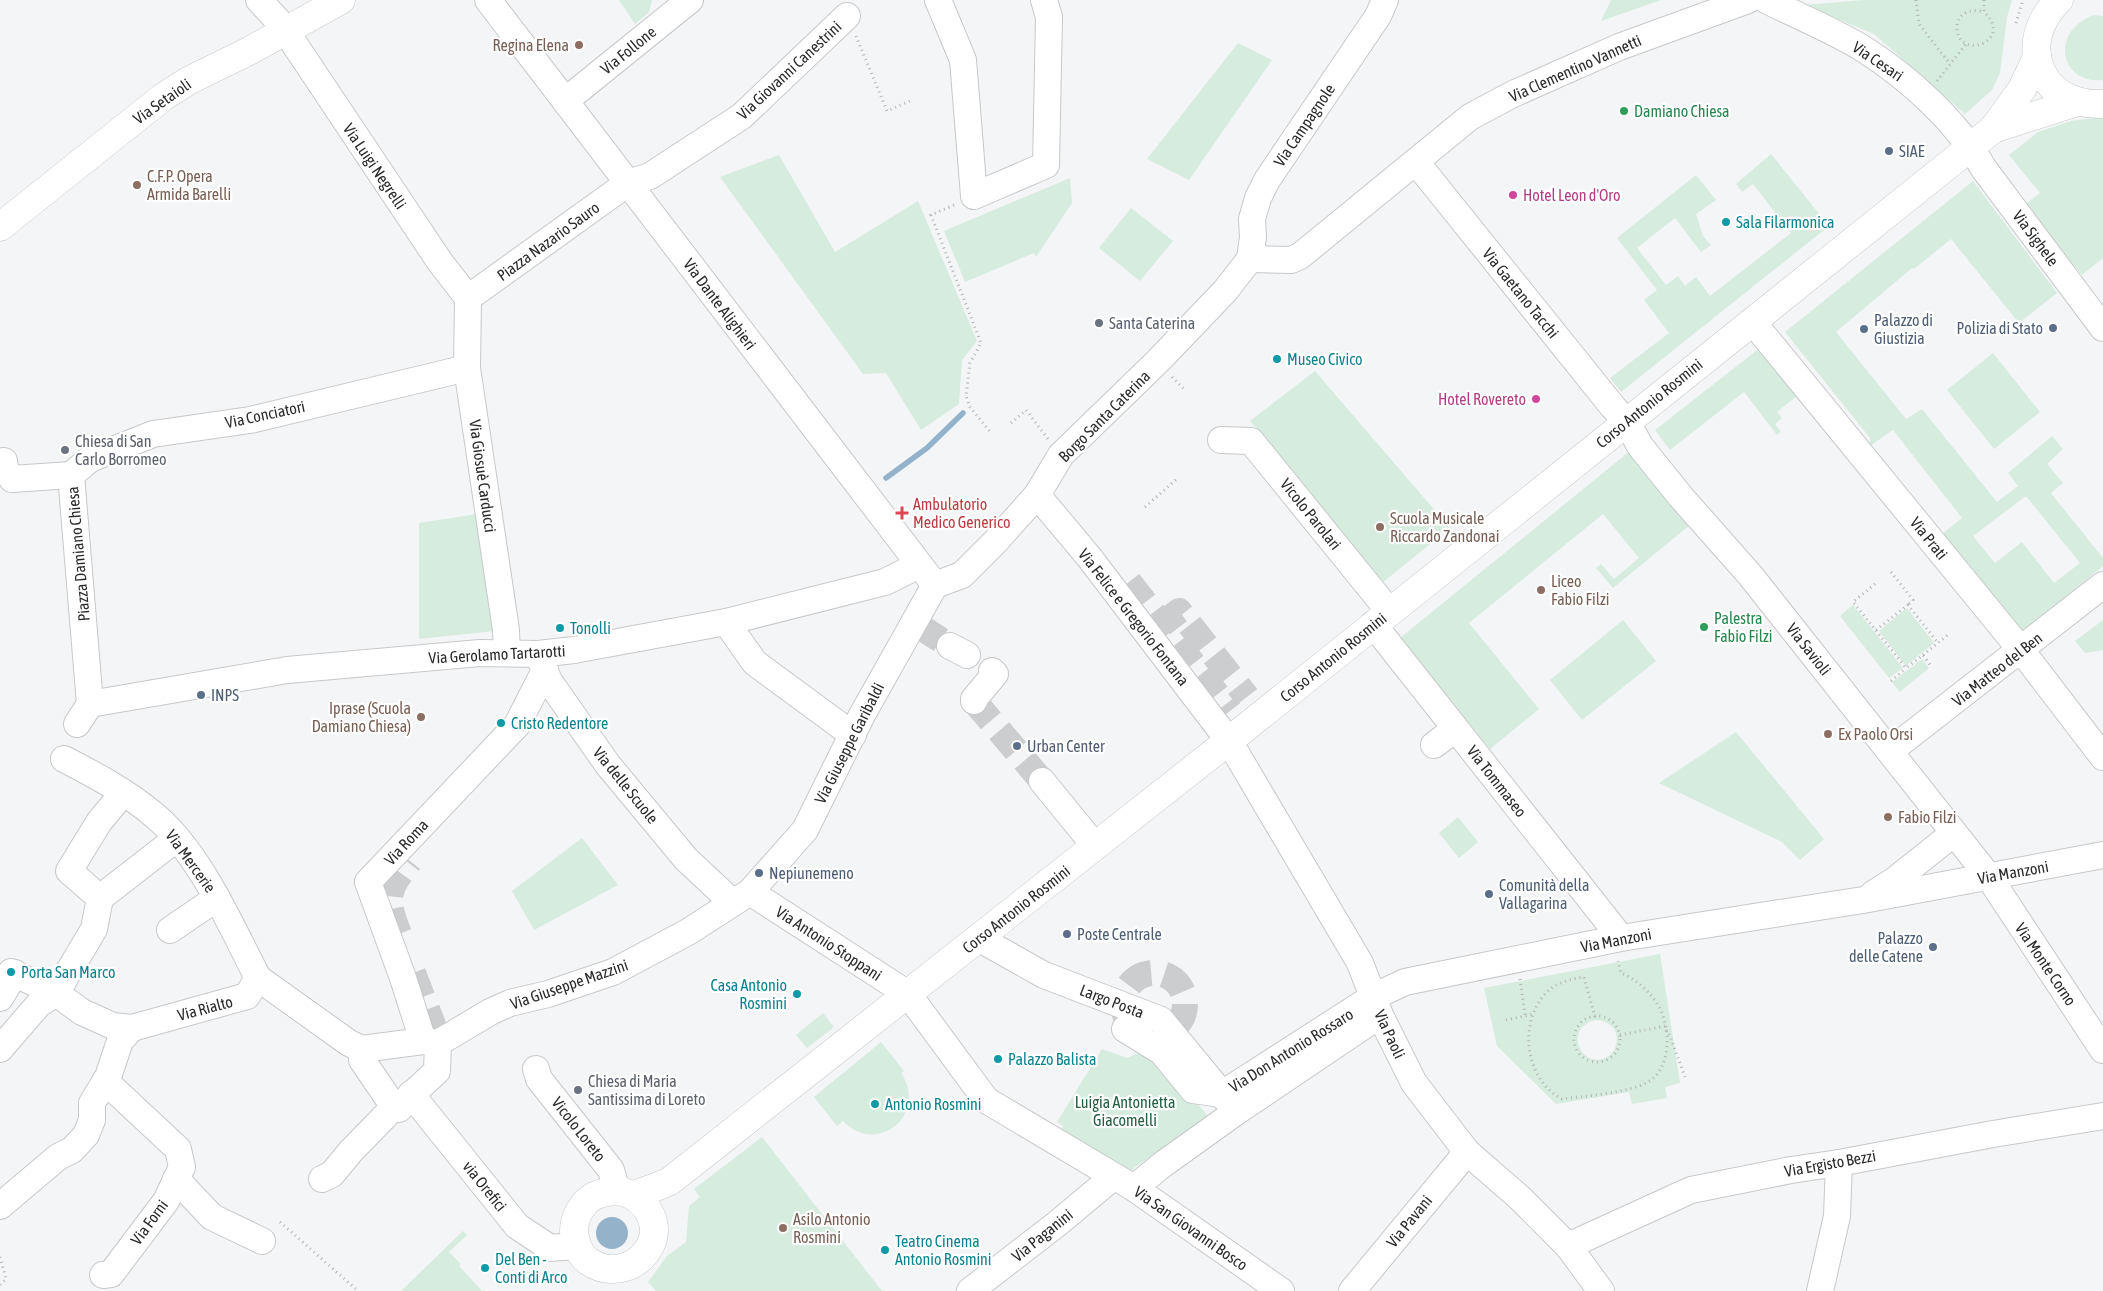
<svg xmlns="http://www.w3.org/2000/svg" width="2103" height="1291" font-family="'Asap Condensed',sans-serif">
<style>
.green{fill:#d6ecdf;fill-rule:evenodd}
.water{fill:#94b3ca}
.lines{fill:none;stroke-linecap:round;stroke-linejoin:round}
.stream{stroke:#94b3ca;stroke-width:5.5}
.minor-tunnel{stroke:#cccdce;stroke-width:26;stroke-dasharray:26 13;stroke-linecap:butt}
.minor-casing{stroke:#c7c8c9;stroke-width:28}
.major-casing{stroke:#c7c8c9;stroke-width:29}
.path{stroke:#b2b3b4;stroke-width:3;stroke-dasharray:1 4;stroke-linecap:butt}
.minor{stroke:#fff;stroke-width:26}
.major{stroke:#fff;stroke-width:28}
.education-dot{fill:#8d6e63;stroke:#fff;stroke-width:2}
.leisure-dot{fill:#2e9e5b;stroke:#fff;stroke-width:2}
.service-dot{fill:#5c6f8a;stroke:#fff;stroke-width:2}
.hotel-dot{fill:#d1479c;stroke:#fff;stroke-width:2}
.culture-dot{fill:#0f9aa8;stroke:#fff;stroke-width:2}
.worship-dot{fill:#6b7280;stroke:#fff;stroke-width:2}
.health-dot{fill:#e0444e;stroke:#fff;stroke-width:2}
.labels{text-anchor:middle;stroke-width:4.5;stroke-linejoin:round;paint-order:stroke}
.education-label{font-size:16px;fill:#785e54;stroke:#fff;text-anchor:start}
.street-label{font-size:16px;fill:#2b2b2c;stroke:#fff}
.leisure-label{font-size:16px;fill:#27864d;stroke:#fff;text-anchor:start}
.service-label{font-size:16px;fill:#4e5e75;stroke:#fff;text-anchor:start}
.hotel-label{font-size:16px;fill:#b23c85;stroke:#fff;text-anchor:start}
.culture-label{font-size:16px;fill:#0d838f;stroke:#fff;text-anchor:start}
.worship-label{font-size:16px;fill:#5b616d;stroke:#fff;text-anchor:start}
.health-label{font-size:16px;fill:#be3a42;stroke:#fff;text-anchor:start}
.park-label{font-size:16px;fill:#225e42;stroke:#fff}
</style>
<rect width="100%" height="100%" fill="#f4f5f7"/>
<g class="green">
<path d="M 619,0 L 652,0 L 649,12 L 635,24 Z"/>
<path d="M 1611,0 L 1661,0 L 1601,21 Z"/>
<path d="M 1863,0 L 2012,0 L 2007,17 L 2000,73 L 1992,90 L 1965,114 L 1874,34 L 1804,5 Z"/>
<path d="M 2094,15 L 2103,16 L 2103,80 C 2061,85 2048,32 2094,15 Z"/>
<path d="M 1238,43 L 1272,60 L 1189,180 L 1147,159 Z"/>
<path d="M 2103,117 L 2103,258 L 2082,275 L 2023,206 L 2040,193 L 2009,155 L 2038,132 L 2071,121 Z"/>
<path d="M 1771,154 L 1829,226 L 1621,392 L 1610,378 L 1669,333 L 1644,300 L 1657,290 L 1617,238 L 1696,175 L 1716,200 L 1696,214 L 1703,236 L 1711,245 L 1701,252 L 1675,218 L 1637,248 L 1666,285 L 1678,276 L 1685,286 L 1696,277 L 1710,296 L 1791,233 L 1753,184 L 1742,192 L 1736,184 Z"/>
<path d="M 779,155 L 835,252 L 918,201 L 977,341 L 962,360 L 959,404 L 921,430 L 886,373 L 863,374 L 720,177 Z"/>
<path d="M 1070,178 L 1072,203 L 1036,257 L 1034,253 L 965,282 L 944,231 Z"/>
<path d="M 1973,181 L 2057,293 L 2019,323 L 1951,239 L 1914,269 L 1912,268 L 1836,332 L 1906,419 L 1922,409 L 1997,502 L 2018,486 L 2008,473 L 2052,436 L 2063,449 L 2047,464 L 2063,483 L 2051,493 L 2103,558 L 2103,566 L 2022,633 L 1941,535 L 1962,518 L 1893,430 L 1870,446 L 1870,438 L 1785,332 ZM 2026,496 L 2080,563 L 2054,583 L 2022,542 L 1995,563 L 1973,536 Z"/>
<path d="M 1131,208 L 1173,241 L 1140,281 L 1099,248 Z"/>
<path d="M 1761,347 L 1798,395 L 1777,412 L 1782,418 L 1775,424 L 1781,432 L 1777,435 L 1744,392 L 1670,450 L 1655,430 Z"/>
<path d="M 1993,353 L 2040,412 L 1994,449 L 1947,390 Z"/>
<path d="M 1315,371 L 1450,528 L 1382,583 L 1250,421 Z"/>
<path d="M 1630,451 L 1690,525 L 1613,588 L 1596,568 L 1601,564 L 1614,579 L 1639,558 L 1603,514 L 1469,623 L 1539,709 L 1490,749 L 1400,638 Z"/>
<path d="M 477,514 L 495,631 L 419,639 L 419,523 Z"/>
<path d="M 1853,605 L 1903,668 L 1889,678 L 1840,616 Z"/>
<path d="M 1907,608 L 1934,643 L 1906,666 L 1879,631 Z"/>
<path d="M 1623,620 L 1656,661 L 1582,720 L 1550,680 Z"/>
<path d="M 2103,620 L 2103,650 L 2085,653 L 2075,641 Z"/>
<path d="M 1922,659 L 1929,668 L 1900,692 L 1892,682 Z"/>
<path d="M 1736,732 L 1824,839 L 1800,860 L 1782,842 L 1659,783 Z"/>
<path d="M 1458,817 L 1478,842 L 1459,858 L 1439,833 Z"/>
<path d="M 582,838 L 618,885 L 534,930 L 512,891 Z"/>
<path d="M 1660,954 L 1680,1083 L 1665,1087 L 1667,1098 L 1632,1104 L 1629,1092 L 1556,1104 L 1497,1046 L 1484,988 ZM 1595,1020 C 1609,1020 1620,1030 1616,1045 C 1615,1050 1612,1054 1607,1057 C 1582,1071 1562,1029 1595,1020 Z"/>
<path d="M 823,1013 L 834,1027 L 807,1048 L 796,1035 Z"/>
<path d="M 881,1042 L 904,1071 L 901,1073 C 929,1114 877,1157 843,1121 L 837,1126 L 814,1097 Z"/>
<path d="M 1102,1049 L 1127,1058 L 1141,1052 L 1158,1058 L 1208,1116 L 1124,1175 L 1059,1133 L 1063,1126 L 1057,1122 Z"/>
<path d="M 762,1137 L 882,1291 L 656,1291 L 648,1282 L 667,1256 L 686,1242 L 689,1206 L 700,1197 L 694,1189 Z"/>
<path d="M 463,1231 L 467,1235 L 449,1252 L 461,1264 L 459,1266 L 482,1291 L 401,1291 Z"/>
</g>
<circle class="water" cx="612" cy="1233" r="16"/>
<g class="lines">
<path class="stream" d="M 886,478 L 927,448 L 963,413"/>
<g class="minor-tunnel">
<path d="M 1129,582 L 1230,711"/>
<path d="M 1162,624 L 1179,611 L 1247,697"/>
<path d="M 919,626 L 950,646"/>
<path d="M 974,701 L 1042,781"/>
<path d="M 399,934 C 385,898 386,891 410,861"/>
<circle cx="1154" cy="1004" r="31"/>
<path d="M 413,973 L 437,1035"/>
</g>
<defs>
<g id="minor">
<path d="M 259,0 L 281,24 L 440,262 L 468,298"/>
<path d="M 488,0 L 935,585"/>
<path d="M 938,0 L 963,60 L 974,196 L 1046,165 L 1049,17 L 1044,0"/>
<path d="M 1766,0 C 1798,16 1832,30 1862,48 C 1909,78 1957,121 1984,169 L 2103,328"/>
<path d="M 565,101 L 690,0"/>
<path d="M 1416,162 L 1613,407 L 1627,422 L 1640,446 L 1681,497 L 1750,575 L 1989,877 L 2103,1050"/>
<path d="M 1250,259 L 1291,260 L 1300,256 L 1470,117 L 1513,94 L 1619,47 L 1748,0"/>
<path d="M 1250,259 L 1253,237 L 1252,219 L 1258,198 L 1267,180 L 1378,16 L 1385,0"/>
<path d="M 468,298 L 628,183 L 650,176 L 742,116 L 847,16"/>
<path d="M 468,298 L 467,368 L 506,630 L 507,653"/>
<path d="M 1752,321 L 2021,650 L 2103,757"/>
<path d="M 1221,440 L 1251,441 L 1389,611"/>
<path d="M 4,461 L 5,469 L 12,479 L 71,475 L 90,704"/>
<path d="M 71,475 L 90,459 L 153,434 L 250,420 L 467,368"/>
<path d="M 1037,495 L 1089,557 L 1229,741 L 1360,963 L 1380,1015 L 1414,1083 L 1467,1152 L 1520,1198 L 1568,1246 L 1601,1291"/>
<path d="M 935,585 L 962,575 L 996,541 L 1037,495 L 1061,455 L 1158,361 L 1225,291 L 1250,259"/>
<path d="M 726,622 L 755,663 L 853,735"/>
<path d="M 1373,624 L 1621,938"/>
<path d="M 950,646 L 967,655"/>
<path d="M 540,659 L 549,681 L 608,765 L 686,859 L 732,902"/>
<path d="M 974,701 L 974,699 L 995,674 L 992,671"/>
<path d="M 77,724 L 90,704 L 287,670 L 480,653 L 538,654 L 574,650 L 726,622 L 885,582 L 919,565"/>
<path d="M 1434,745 L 1455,729"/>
<path d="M 1890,751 L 2103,585"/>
<path d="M 64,759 C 95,775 127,792 154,815 C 200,853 231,926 258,978"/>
<path d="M 1042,781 L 1095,846"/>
<path d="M 750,892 L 908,994 L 986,1100 L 1134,1188 L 1281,1291"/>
<path d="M 1873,894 L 1895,880 L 1954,833"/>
<path d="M 100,898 L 69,871 L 99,822 L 123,793"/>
<path d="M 100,898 L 177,838"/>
<path d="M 170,930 L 217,898"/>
<path d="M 978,938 L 1044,975 L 1161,1020 L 1222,1094"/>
<path d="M 11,972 L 56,993 L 82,1012 L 113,1026 L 132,1028 L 247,996 L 258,978 L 349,1043 L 362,1049"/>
<path d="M 0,998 L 15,973"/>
<path d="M 1380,1015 L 1236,1112 L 1222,1094 L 1373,997 L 1405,982 L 1621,938 L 1863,900 L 2103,855"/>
<path d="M 1125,1029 L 1162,1052 L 1193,1090 L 1222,1094"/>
<path d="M 423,1041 L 403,978 L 368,882 L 517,725 L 545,670"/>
<path d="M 423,1041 L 438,1043 L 437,1071 L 410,1096 L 399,1109 L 394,1107 L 362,1060 L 362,1049 Z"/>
<path d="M 438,1043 L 490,1012 L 510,1003 L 548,994 L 613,972 L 688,932 L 750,892 L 805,830 L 862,715 L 935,585"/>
<path d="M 0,1049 L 39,1004 L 56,993 L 94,929 L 100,898"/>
<path d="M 536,1069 L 539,1079 L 611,1170 L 617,1191"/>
<path d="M 411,1094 L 517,1226 L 550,1248 L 577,1246"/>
<path d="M 176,1179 L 212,1217 L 262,1241"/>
<path d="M 322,1179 L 332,1174 L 351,1151 L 394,1107"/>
<path d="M 1134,1188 L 1162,1165 L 1236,1112"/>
<path d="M 0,1206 L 58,1157 L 72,1150 L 86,1135 L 92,1120 L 92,1103 L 108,1077 L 120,1041 L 132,1028"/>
<path d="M 1568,1246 L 1691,1190 L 1791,1170 L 1839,1163 L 1993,1134 L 2103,1116"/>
<path d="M 103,1275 L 111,1274 L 166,1201 L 182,1167 L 178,1149 L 105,1081"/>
<path d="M 970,1291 L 1058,1223 L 1113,1177"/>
<path d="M 1352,1291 L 1467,1152"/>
<path d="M 1820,1291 L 1837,1216 L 1839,1163"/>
</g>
<g id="major">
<path d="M 2059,0 C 2014,43 2040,107 2103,104"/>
<path d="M 1993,129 L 2077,102"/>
<path d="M 0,227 L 163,97 L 188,81 L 249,51 L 341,0"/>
<path d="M 632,1195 C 685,1230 631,1291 588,1261 C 579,1254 575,1243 574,1231 C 574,1217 582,1203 594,1196 C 603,1192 614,1190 624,1192 C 626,1193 628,1194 631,1195 C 636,1195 664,1184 670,1181 L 1245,728 L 1993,129 L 2022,89 L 2037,57"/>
</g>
</defs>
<use href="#minor" class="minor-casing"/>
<use href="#major" class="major-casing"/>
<g class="path">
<path d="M 1916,0 L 1919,24 L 1950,64"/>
<path d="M 1984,0 L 1984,12 C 2015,41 1959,61 1957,29 C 1956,13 1971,8 1984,12"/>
<path d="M 2016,23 L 2023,0"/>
<path d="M 856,36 L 887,111 L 910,101"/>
<path d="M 1937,81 L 1966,44"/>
<path d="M 954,205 L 931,215 L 981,343 L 970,363 L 966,396 L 970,407 L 991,433"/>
<path d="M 1172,377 L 1184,389"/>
<path d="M 1011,423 L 1026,410 L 1048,439"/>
<path d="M 1145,507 L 1178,478"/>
<path d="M 1891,572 L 1913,600 L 1908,605"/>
<path d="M 1875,584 L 1853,602 L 1906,668 L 1923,655 L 1931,666"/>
<path d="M 1876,630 L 1908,605 L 1938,643"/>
<path d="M 1923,655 L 1949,634"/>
<path d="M 1891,681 L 1906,668"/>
<path d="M 1520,979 L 1525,1015"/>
<circle cx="1597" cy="1039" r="23"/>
<path d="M 1595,1017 L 1584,977 C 1572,979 1558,982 1549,990 C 1517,1020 1524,1079 1562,1099 C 1585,1096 1628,1093 1648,1082 C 1673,1068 1671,1023 1656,1002 C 1647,989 1635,979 1621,973 L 1618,961"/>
<path d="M 1506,1020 L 1534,1014"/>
<path d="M 1666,1030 L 1670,1036 L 1685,1077"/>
<path d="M 1620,1035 L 1665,1026"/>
<path d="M 280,1222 L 358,1291"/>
<path d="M 0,1257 L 6,1279 L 0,1285"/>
</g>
<use href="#minor" class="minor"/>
<use href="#major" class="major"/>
</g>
<g class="education-dot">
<circle cx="579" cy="45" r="5"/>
<circle cx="137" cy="185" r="5"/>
<circle cx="1380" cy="527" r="5"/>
<circle cx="1541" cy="590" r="5"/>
<circle cx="421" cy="717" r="5"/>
<circle cx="1828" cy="734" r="5"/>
<circle cx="1888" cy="817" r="5"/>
<circle cx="783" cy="1228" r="5"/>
</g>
<g class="leisure-dot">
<circle cx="1624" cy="111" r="5"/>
<circle cx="1704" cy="627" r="5"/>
</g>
<g class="service-dot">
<circle cx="1889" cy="151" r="5"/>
<circle cx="2053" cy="328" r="5"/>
<circle cx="1864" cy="329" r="5"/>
<circle cx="201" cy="695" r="5"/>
<circle cx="1017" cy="746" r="5"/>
<circle cx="759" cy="873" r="5"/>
<circle cx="1489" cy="894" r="5"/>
<circle cx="1067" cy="934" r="5"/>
<circle cx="1933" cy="947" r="5"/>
</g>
<g class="hotel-dot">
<circle cx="1513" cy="195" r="5"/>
<circle cx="1536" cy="399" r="5"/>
</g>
<g class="culture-dot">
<circle cx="1726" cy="222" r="5"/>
<circle cx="1277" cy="359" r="5"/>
<circle cx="560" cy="628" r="5"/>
<circle cx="501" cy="723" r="5"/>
<circle cx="11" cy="972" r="5"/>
<circle cx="797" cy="994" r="5"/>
<circle cx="998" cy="1059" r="5"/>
<circle cx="875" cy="1104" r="5"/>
<circle cx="885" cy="1250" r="5"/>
<circle cx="485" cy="1268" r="5"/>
</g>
<g class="worship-dot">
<circle cx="1099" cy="323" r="5"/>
<circle cx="65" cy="450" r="5"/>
<circle cx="578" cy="1090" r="5"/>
</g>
<path class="health-dot" d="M899.5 505.5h5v5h5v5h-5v5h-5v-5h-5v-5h5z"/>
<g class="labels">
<g class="education-label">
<text x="569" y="51" text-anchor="end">Regina Elena</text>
<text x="147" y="182">C.F.P. Opera<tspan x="147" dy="18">Armida Barelli</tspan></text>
<text x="1390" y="524">Scuola Musicale<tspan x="1390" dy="18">Riccardo Zandonai</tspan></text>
<text x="1551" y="587">Liceo<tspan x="1551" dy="18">Fabio Filzi</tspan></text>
<text x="411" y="714" text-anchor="end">Iprase (Scuola<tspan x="411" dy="18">Damiano Chiesa)</tspan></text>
<text x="1838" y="740">Ex Paolo Orsi</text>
<text x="1898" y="823">Fabio Filzi</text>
<text x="793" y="1225">Asilo Antonio<tspan x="793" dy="18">Rosmini</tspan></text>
</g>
<g class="street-label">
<text transform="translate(628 50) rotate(-39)" y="6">Via Follone</text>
<text transform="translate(1878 61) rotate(34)" y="6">Via Cesari</text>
<text transform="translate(1575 68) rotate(-24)" y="6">Via Clementino Vannetti</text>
<text transform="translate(789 70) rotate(-43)" y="6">Via Giovanni Canestrini</text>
<text transform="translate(162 101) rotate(-35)" y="6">Via Setaioli</text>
<text transform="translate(1304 125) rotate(-56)" y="6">Via Campagnole</text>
<text transform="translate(375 166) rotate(56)" y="6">Via Luigi Negrelli</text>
<text transform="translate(2036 238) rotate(53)" y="6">Via Sighele</text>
<text transform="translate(548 241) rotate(-36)" y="6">Piazza Nazario Sauro</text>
<text transform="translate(1521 293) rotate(51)" y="6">Via Gaetano Tacchi</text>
<text transform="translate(720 304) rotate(53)" y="6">Via Dante Alighieri</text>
<text transform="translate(1649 403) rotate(-39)" y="6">Corso Antonio Rosmini</text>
<text transform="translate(265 414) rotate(-12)" y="6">Via Conciatori</text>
<text transform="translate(1104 416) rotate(-45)" y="6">Borgo Santa Caterina</text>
<text transform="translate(483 476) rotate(82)" y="6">Via Giosuè Carducci</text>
<text transform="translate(1311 514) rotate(51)" y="6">Vicolo Parolari</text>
<text transform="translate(1929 538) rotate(51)" y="6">Via Prati</text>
<text transform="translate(78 554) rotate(-95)" y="6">Piazza Damiano Chiesa</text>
<text transform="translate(1134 617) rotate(52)" y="6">Via Felice e Gregorio Fontana</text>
<text transform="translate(1809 649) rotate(52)" y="6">Via Savioli</text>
<text transform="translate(497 654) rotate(-3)" y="6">Via Gerolamo Tartarotti</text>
<text transform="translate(1333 657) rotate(-39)" y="6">Corso Antonio Rosmini</text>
<text transform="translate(1997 669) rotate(-38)" y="6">Via Matteo del Ben</text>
<text transform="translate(849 743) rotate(-63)" y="6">Via Giuseppe Garibaldi</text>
<text transform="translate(1497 781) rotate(52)" y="6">Via Tommaseo</text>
<text transform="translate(626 785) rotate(51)" y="6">Via delle Scuole</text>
<text transform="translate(406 842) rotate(-47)" y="6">Via Roma</text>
<text transform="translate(191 861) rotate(54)" y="6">Via Mercerie</text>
<text transform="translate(2013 872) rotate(-10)" y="6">Via Manzoni</text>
<text transform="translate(1016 909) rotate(-38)" y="6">Corso Antonio Rosmini</text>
<text transform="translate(1616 940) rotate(-11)" y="6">Via Manzoni</text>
<text transform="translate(829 943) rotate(33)" y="6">Via Antonio Stoppani</text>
<text transform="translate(2046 964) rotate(56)" y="6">Via Monte Corno</text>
<text transform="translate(569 984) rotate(-19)" y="6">Via Giuseppe Mazzini</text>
<text transform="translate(1112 1001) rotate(21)" y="6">Largo Posta</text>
<text transform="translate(205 1008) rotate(-15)" y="6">Via Rialto</text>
<text transform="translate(1390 1034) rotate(65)" y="6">Via Paoli</text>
<text transform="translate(1291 1050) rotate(-32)" y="6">Via Don Antonio Rossaro</text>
<text transform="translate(579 1129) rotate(52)" y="6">Vicolo Loreto</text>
<text transform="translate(1830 1163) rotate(-10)" y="6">Via Ergisto Bezzi</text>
<text transform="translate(485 1186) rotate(51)" y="6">via Orefici</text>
<text transform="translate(1409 1221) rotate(-51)" y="6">Via Pavani</text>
<text transform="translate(149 1222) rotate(-54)" y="6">Via Forni</text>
<text transform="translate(1191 1228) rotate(35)" y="6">Via San Giovanni Bosco</text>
<text transform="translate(1042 1235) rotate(-39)" y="6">Via Paganini</text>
</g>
<g class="leisure-label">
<text x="1634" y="117">Damiano Chiesa</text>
<text x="1714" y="624">Palestra<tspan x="1714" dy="18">Fabio Filzi</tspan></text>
</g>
<g class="service-label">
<text x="1899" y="157">SIAE</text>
<text x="1874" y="326">Palazzo di<tspan x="1874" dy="18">Giustizia</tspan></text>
<text x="2043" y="334" text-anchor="end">Polizia di Stato</text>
<text x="211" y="701">INPS</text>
<text x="1027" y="752">Urban Center</text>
<text x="769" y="879">Nepiunemeno</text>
<text x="1499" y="891">Comunità della<tspan x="1499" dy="18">Vallagarina</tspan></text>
<text x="1077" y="940">Poste Centrale</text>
<text x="1923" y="944" text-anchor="end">Palazzo<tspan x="1923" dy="18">delle Catene</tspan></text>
</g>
<g class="hotel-label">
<text x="1523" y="201">Hotel Leon d'Oro</text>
<text x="1526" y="405" text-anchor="end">Hotel Rovereto</text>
</g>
<g class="culture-label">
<text x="1736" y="228">Sala Filarmonica</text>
<text x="1287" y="365">Museo Civico</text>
<text x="570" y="634">Tonolli</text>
<text x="511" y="729">Cristo Redentore</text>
<text x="21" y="978">Porta San Marco</text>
<text x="787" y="991" text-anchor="end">Casa Antonio<tspan x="787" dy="18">Rosmini</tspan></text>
<text x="1008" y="1065">Palazzo Balista</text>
<text x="885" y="1110">Antonio Rosmini</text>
<text x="895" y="1247">Teatro Cinema<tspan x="895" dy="18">Antonio Rosmini</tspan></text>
<text x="495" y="1265">Del Ben -<tspan x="495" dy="18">Conti di Arco</tspan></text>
</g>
<g class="worship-label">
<text x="1109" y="329">Santa Caterina</text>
<text x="75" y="447">Chiesa di San<tspan x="75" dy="18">Carlo Borromeo</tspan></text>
<text x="588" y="1087">Chiesa di Maria<tspan x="588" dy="18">Santissima di Loreto</tspan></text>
</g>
<g class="health-label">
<text x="913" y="510">Ambulatorio<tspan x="913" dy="18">Medico Generico</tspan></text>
</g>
<g class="park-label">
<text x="1125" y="1108">Luigia Antonietta<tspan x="1125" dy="18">Giacomelli</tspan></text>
</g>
</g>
</svg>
